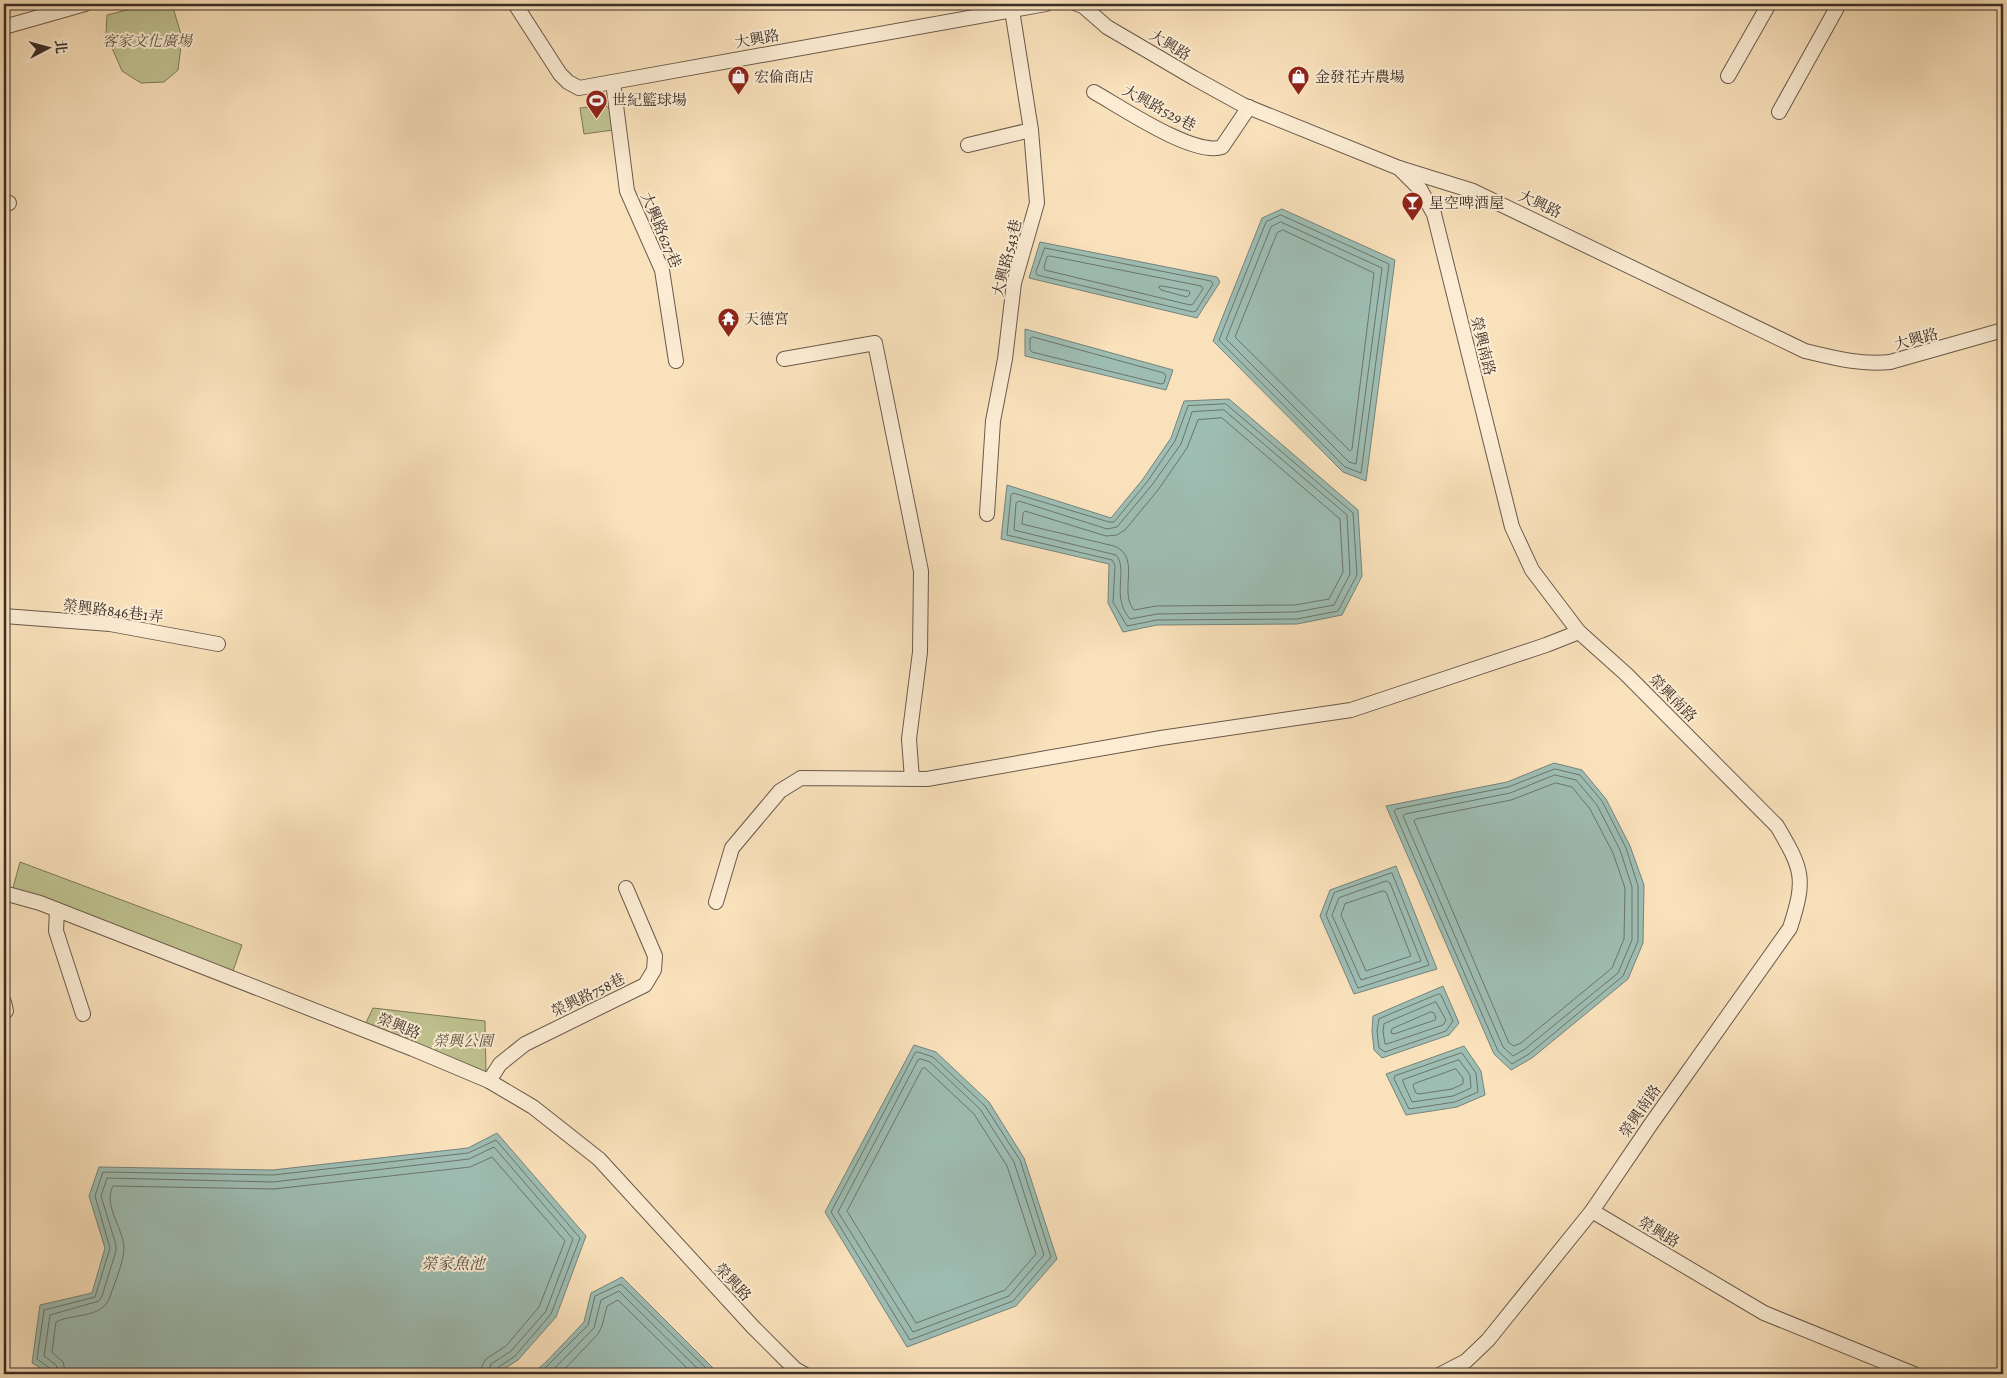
<svg xmlns="http://www.w3.org/2000/svg" width="2007" height="1378" font-family="Alegreya,'Noto Serif TC',serif">
<style>
.green{fill:#bfc290;stroke:#7c785b}
.water{fill:#9ebdb3;stroke:#76837b}
.lines{fill:none;stroke-linecap:round;stroke-linejoin:round}
.shore{stroke:#6c756c;stroke-width:1}
.minor-casing{stroke:#6a5a4b;stroke-width:16}
.minor{stroke:#fbecd3;stroke-width:14}
.labels{text-anchor:middle;stroke-width:4;stroke-linejoin:round;paint-order:stroke}
.street-label{font-size:15px;fill:#3a2d26;stroke:#fbecd3}
.park-label{font-size:15px;font-style:italic;fill:#5b5240;stroke:#fbecd3}
.poi-label{font-size:15px;fill:#3a2d26;stroke:#fbecd3;text-anchor:start}
.water-label{font-size:16px;font-style:italic;fill:#535149;stroke:#fbecd3}
</style>
<rect width="100%" height="100%" fill="#f9e1bb"/>
<filter id="stains"><feTurbulence type="fractalNoise" baseFrequency=".004" numOctaves="4"/><feColorMatrix values="0 0 0 0 .2 0 0 0 0 .09 0 0 0 0 .02 0 0 0 .5 -.17"/></filter>
<radialGradient id="worn" r=".72"><stop offset=".6" stop-color="#630" stop-opacity="0"/><stop offset="1" stop-color="#630" stop-opacity=".3"/></radialGradient>
<g class="green">
<path d="M 151,4 L 172,4 L 182,38 L 178,70 L 164,82 L 141,83 L 122,71 L 106,34 L 107,15 Z"/>
<path d="M 605,105 L 609,108 L 613,130 L 584,134 L 580,108 Z"/>
<path d="M 20,862 L 242,945 L 233,971 L 13,888 Z"/>
<path d="M 373,1008 L 485,1021 L 486,1075 L 365,1025 Z"/>
</g>
<g class="water">
<path d="M 1282,209 L 1395,260 L 1366,481 L 1343,472 L 1213,341 L 1262,218 Z"/>
<path d="M 1040,242 L 1217,277 L 1220,282 L 1197,318 L 1029,278 Z"/>
<path d="M 1025,329 L 1173,370 L 1166,390 L 1025,356 Z"/>
<path d="M 1229,399 L 1358,510 L 1362,576 L 1342,615 L 1297,624 L 1157,625 L 1123,632 L 1108,603 L 1109,564 L 1001,539 L 1007,485 L 1111,518 L 1143,479 L 1171,438 L 1184,401 Z"/>
<path d="M 1554,763 L 1582,770 L 1606,799 L 1630,846 L 1644,885 L 1643,943 L 1628,979 L 1532,1058 L 1511,1070 L 1494,1054 L 1386,806 L 1507,782 Z"/>
<path d="M 1396,866 L 1437,969 L 1354,994 L 1320,916 L 1330,890 Z"/>
<path d="M 1443,986 L 1459,1023 L 1449,1035 L 1382,1058 L 1374,1050 L 1372,1031 L 1373,1016 Z"/>
<path d="M 914,1045 L 936,1052 L 989,1102 L 1024,1158 L 1057,1259 L 1016,1306 L 907,1347 L 825,1212 Z"/>
<path d="M 1464,1046 L 1481,1071 L 1485,1095 L 1457,1107 L 1406,1115 L 1386,1074 Z"/>
<path d="M 497,1133 L 586,1236 L 556,1317 L 518,1360 L 496,1374 L 51,1374 L 32,1363 L 40,1305 L 92,1293 L 105,1248 L 89,1196 L 99,1167 L 273,1170 L 468,1148 Z"/>
<path d="M 622,1277 L 719,1374 L 532,1374 L 546,1362 L 584,1322 L 591,1293 Z"/>
</g>
<g class="lines">
<g class="shore">
<path d="M 1281,215 L 1389,264 L 1361,473 L 1345,467 L 1219,340 L 1266,222 Z"/>
<path d="M 1281,222 L 1382,268 L 1356,464 L 1349,462 L 1226,339 L 1271,227 Z"/>
<path d="M 1283,230 L 1374,273 L 1352,449 L 1350,451 L 1235,337 L 1277,233 Z"/>
<path d="M 1045,248 L 1211,281 L 1213,284 L 1196,311 L 1193,312 L 1037,275 L 1036,272 Z"/>
<path d="M 1050,256 L 1201,286 L 1203,289 L 1193,304 L 1190,305 L 1045,270 L 1044,267 L 1047,257 Z"/>
<path d="M 1162,286 L 1189,291 L 1190,294 L 1187,297 L 1161,290 L 1159,287 Z"/>
<path d="M 1033,337 L 1164,373 L 1166,376 L 1164,383 L 1161,384 L 1032,352 L 1030,350 L 1030,339 Z"/>
<path d="M 1226,404 L 1353,513 L 1357,575 L 1338,611 L 1297,619 L 1157,620 L 1127,626 L 1113,602 L 1115,565 L 1112,560 L 1007,535 L 1011,495 L 1013,493 L 1109,522 L 1114,522 L 1147,482 L 1175,441 L 1188,406 Z"/>
<path d="M 1224,410 L 1347,515 L 1350,574 L 1334,605 L 1296,612 L 1157,614 L 1130,619 C 1110,596 1129,570 1116,555 L 1014,530 L 1016,503 L 1019,501 L 1107,529 L 1117,527 L 1152,485 L 1181,444 L 1192,412 Z"/>
<path d="M 1222,418 L 1340,519 L 1343,572 L 1329,599 L 1295,605 L 1156,606 L 1134,610 C 1118,592 1142,557 1114,546 L 1022,524 L 1023,513 L 1025,511 L 1106,536 L 1117,535 L 1125,530 L 1158,490 L 1187,448 L 1198,420 Z"/>
<path d="M 1555,769 L 1580,775 L 1602,801 L 1626,848 L 1638,886 L 1638,941 L 1623,976 L 1529,1054 L 1512,1064 L 1498,1051 L 1394,811 L 1396,809 L 1508,787 Z"/>
<path d="M 1555,775 L 1576,780 L 1597,805 L 1620,850 L 1632,887 L 1632,940 L 1618,973 L 1525,1049 L 1513,1056 L 1503,1047 L 1403,816 L 1405,814 L 1510,793 Z"/>
<path d="M 1556,783 L 1572,787 L 1590,809 L 1613,853 L 1625,888 L 1624,939 L 1612,968 L 1521,1043 L 1514,1046 L 1509,1043 L 1414,821 L 1416,819 L 1511,800 Z"/>
<path d="M 1392,873 L 1429,965 L 1358,988 L 1326,915 L 1334,893 Z"/>
<path d="M 1387,881 L 1390,883 L 1421,961 L 1361,980 L 1332,915 L 1339,898 Z"/>
<path d="M 1383,891 L 1386,892 L 1411,956 L 1366,971 L 1341,915 L 1345,904 Z"/>
<path d="M 1439,994 L 1441,995 L 1453,1021 L 1446,1031 L 1385,1052 L 1379,1048 L 1377,1031 L 1379,1019 Z"/>
<path d="M 1436,1002 L 1446,1020 L 1443,1025 L 1387,1044 L 1385,1044 L 1383,1031 L 1384,1024 Z"/>
<path d="M 1431,1012 L 1434,1013 L 1436,1018 L 1435,1020 L 1394,1034 L 1391,1033 L 1392,1029 Z"/>
<path d="M 918,1052 L 933,1057 L 985,1106 L 1020,1160 L 1051,1257 L 1013,1301 L 910,1340 L 831,1212 L 915,1053 Z"/>
<path d="M 1462,1053 L 1476,1073 L 1478,1092 L 1455,1102 L 1409,1109 L 1394,1079 L 1395,1076 Z"/>
<path d="M 921,1059 L 930,1062 L 980,1109 L 1014,1162 L 1044,1255 L 1009,1296 L 913,1332 L 838,1212 L 918,1060 Z"/>
<path d="M 1459,1060 L 1470,1075 L 1471,1088 L 1453,1096 L 1412,1102 L 1403,1082 L 1403,1080 Z"/>
<path d="M 925,1068 L 974,1114 L 1007,1166 L 1036,1254 L 1005,1290 L 916,1323 L 847,1211 L 922,1069 Z"/>
<path d="M 1456,1069 L 1463,1078 L 1463,1084 L 1452,1089 L 1419,1094 L 1416,1093 L 1413,1086 L 1414,1084 Z"/>
<path d="M 52,1374 L 51,1369 L 37,1359 L 44,1310 L 95,1297 L 110,1248 L 95,1196 L 103,1172 L 273,1175 L 468,1153 L 496,1140 L 580,1238 L 551,1314 L 515,1356 L 496,1369 L 494,1374"/>
<path d="M 59,1374 L 56,1365 L 44,1356 L 50,1315 L 99,1301 L 102,1296 L 116,1251 L 116,1245 L 101,1196 L 107,1178 L 273,1182 L 469,1159 L 494,1147 L 573,1239 L 546,1311 L 511,1351 L 491,1364 L 488,1374"/>
<path d="M 66,1374 L 63,1362 L 52,1352 L 56,1322 C 73,1313 100,1319 109,1299 C 114,1285 125,1259 124,1246 C 122,1227 103,1204 113,1186 L 274,1189 L 470,1167 L 492,1157 L 565,1241 L 539,1307 L 506,1346 L 486,1359 L 482,1366 L 480,1374"/>
<path d="M 539,1374 L 588,1325 L 595,1296 L 621,1284 L 712,1374"/>
<path d="M 549,1374 L 594,1328 L 601,1300 L 619,1291 L 703,1374"/>
<path d="M 560,1374 L 598,1334 L 602,1326 L 607,1306 L 618,1300 L 693,1374"/>
</g>
<defs>
<g id="minor">
<path d="M 515,4 L 560,74 L 568,82 L 579,88 L 1046,4"/>
<path d="M 1077,4 L 1083,6 L 1107,27 L 1194,78 L 1243,105 L 1399,168 L 1473,191 L 1805,351 C 1834,358 1860,365 1890,362 L 2003,330"/>
<path d="M 4,27 L 85,4"/>
<path d="M 1728,76 L 1769,4"/>
<path d="M 613,82 L 627,191 L 662,270 L 676,361"/>
<path d="M 1094,92 C 1121,107 1194,157 1222,147 L 1249,107"/>
<path d="M 1779,112 L 1839,4"/>
<path d="M 968,145 L 1031,130"/>
<path d="M 1399,168 L 1420,189 L 1434,214 L 1512,527 L 1532,570 L 1579,632 L 1626,674 L 1777,826 C 1803,870 1806,879 1790,928 L 1651,1124 L 1592,1211 L 1488,1340 L 1466,1361 L 1441,1374"/>
<path d="M 4,203 L 9,203"/>
<path d="M 784,359 L 875,343 L 921,571 L 920,652 L 909,739 L 912,779"/>
<path d="M 987,514 L 993,421 L 1005,359 L 1014,283 L 1037,203 L 1031,130 L 1012,10"/>
<path d="M 4,616 L 110,624 L 218,644"/>
<path d="M 4,893 L 40,903 L 413,1049 L 489,1081 L 533,1107 L 599,1159 L 753,1327 L 795,1369 L 804,1374"/>
<path d="M 716,902 L 732,848 L 780,791 L 801,778 L 927,779 L 1161,738 L 1351,710 L 1546,645 L 1579,632"/>
<path d="M 57,910 L 56,931 L 83,1014"/>
<path d="M 4,1002 L 6,1011"/>
<path d="M 489,1081 L 500,1064 L 525,1044 L 645,985 L 654,970 L 655,956 L 626,888"/>
<path d="M 1592,1211 L 1764,1313 L 1914,1374"/>
</g>
</defs>
<use href="#minor" class="minor-casing"/>
<use href="#minor" class="minor"/>
</g>
<defs>
<symbol id="shop-pin" viewBox="-11 -11 22 30"><path d="M0 17L-7.5 6A9.5 9.5 0 1 1 7.5 6Z" fill="#8f2418" stroke="#fbecd3"/><path d="M-5-2.5h2.3a2.7 3.5 0 0 1 5.4 0H5L5.5 6h-11ZM-1.5-2.5h3a1.5 2.3 0 0 0-3 0Z" fill="#fff"/></symbol>
<symbol id="stadium-pin" viewBox="-11 -11 22 30"><path d="M0 17L-7.5 6A9.5 9.5 0 1 1 7.5 6Z" fill="#8f2418" stroke="#fbecd3"/><path d="M0-5a6.5 5 0 1 0 0 10a6.5 5 0 1 0 0-10ZM-3.5-1.8h7v3.6h-7Z" fill="#fff"/></symbol>
<symbol id="bar-pin" viewBox="-11 -11 22 30"><path d="M0 17L-7.5 6A9.5 9.5 0 1 1 7.5 6Z" fill="#8f2418" stroke="#fbecd3"/><path d="M-6-5H6L.8 .8V4.5H3.5V6h-7V4.5H-.8V.8Z" fill="#fff"/></symbol>
<symbol id="temple-pin" viewBox="-11 -11 22 30"><path d="M0 17L-7.5 6A9.5 9.5 0 1 1 7.5 6Z" fill="#8f2418" stroke="#fbecd3"/><path d="M0-6L5-2H3V0L6.5 2.5H4V6H1.5V3h-3V6H-4V2.5H-6.5L-3 0V-2H-5Z" fill="#fff"/></symbol>
</defs>
<g fill-rule="evenodd">
<use href="#shop-pin" x="726" y="64" width="25" height="34"/>
<use href="#shop-pin" x="1286" y="64" width="25" height="34"/>
<use href="#stadium-pin" x="584" y="88" width="25" height="34"/>
<use href="#bar-pin" x="1400" y="190" width="25" height="34"/>
<use href="#temple-pin" x="716" y="306" width="25" height="34"/>
</g>
<g class="labels">
<g class="street-label">
<text transform="translate(757 39) rotate(-10)" y="5">大興路</text>
<text transform="translate(1170 45) rotate(31)" y="5">大興路</text>
<text transform="translate(1159 108) rotate(28)" y="5">大興路529巷</text>
<text transform="translate(1540 204) rotate(25)" y="5">大興路</text>
<text transform="translate(661 230) rotate(67)" y="5">大興路627巷</text>
<text transform="translate(1007 258) rotate(-76)" y="5">大興路543巷</text>
<text transform="translate(1916 339) rotate(-15)" y="5">大興路</text>
<text transform="translate(1483 346) rotate(76)" y="5">榮興南路</text>
<text transform="translate(113 611) rotate(7)" y="5">榮興路846巷1弄</text>
<text transform="translate(1673 698) rotate(45)" y="5">榮興南路</text>
<text transform="translate(588 995) rotate(-26)" y="5">榮興路758巷</text>
<text transform="translate(399 1026) rotate(22)" y="5">榮興路</text>
<text transform="translate(1640 1111) rotate(-55)" y="5">榮興南路</text>
<text transform="translate(1659 1232) rotate(31)" y="5">榮興路</text>
<text transform="translate(733 1282) rotate(47)" y="5">榮興路</text>
</g>
<g class="park-label">
<text x="147" y="46">客家文化廣場</text>
<text x="463" y="1046">榮興公園</text>
</g>
<g class="poi-label">
<text x="754" y="82">宏倫商店</text>
<text x="1315" y="82">金發花卉農場</text>
<text x="612" y="105">世紀籃球場</text>
<text x="1429" y="208">星空啤酒屋</text>
<text x="744" y="324">天德宮</text>
</g>
<g class="water-label">
<text x="453" y="1269">榮家魚池</text>
</g>
</g>
<rect width="2007" height="1378" fill="none" stroke="#f9e1bb" stroke-width="20"/>
<rect x="5" y="5" width="1997" height="1368" fill="none" stroke="#3a2d26" stroke-width="2.5"/>
<rect x="10" y="10" width="1987" height="1358" fill="none" stroke="#3a2d26"/>
<g transform="translate(48 48) rotate(84)" stroke="#fbecd3" stroke-width="4" paint-order="stroke">
<path d="M0-4L9 19L0 12L-9 19Z" fill="#3a2d26"/>
<text y="-8" font-size="14" font-weight="bold" text-anchor="middle" fill="#3a2d26">北</text>
</g>
<rect width="100%" height="100%" filter="url(#stains)"/>
<rect width="100%" height="100%" fill="url(#worn)"/>
</svg>
